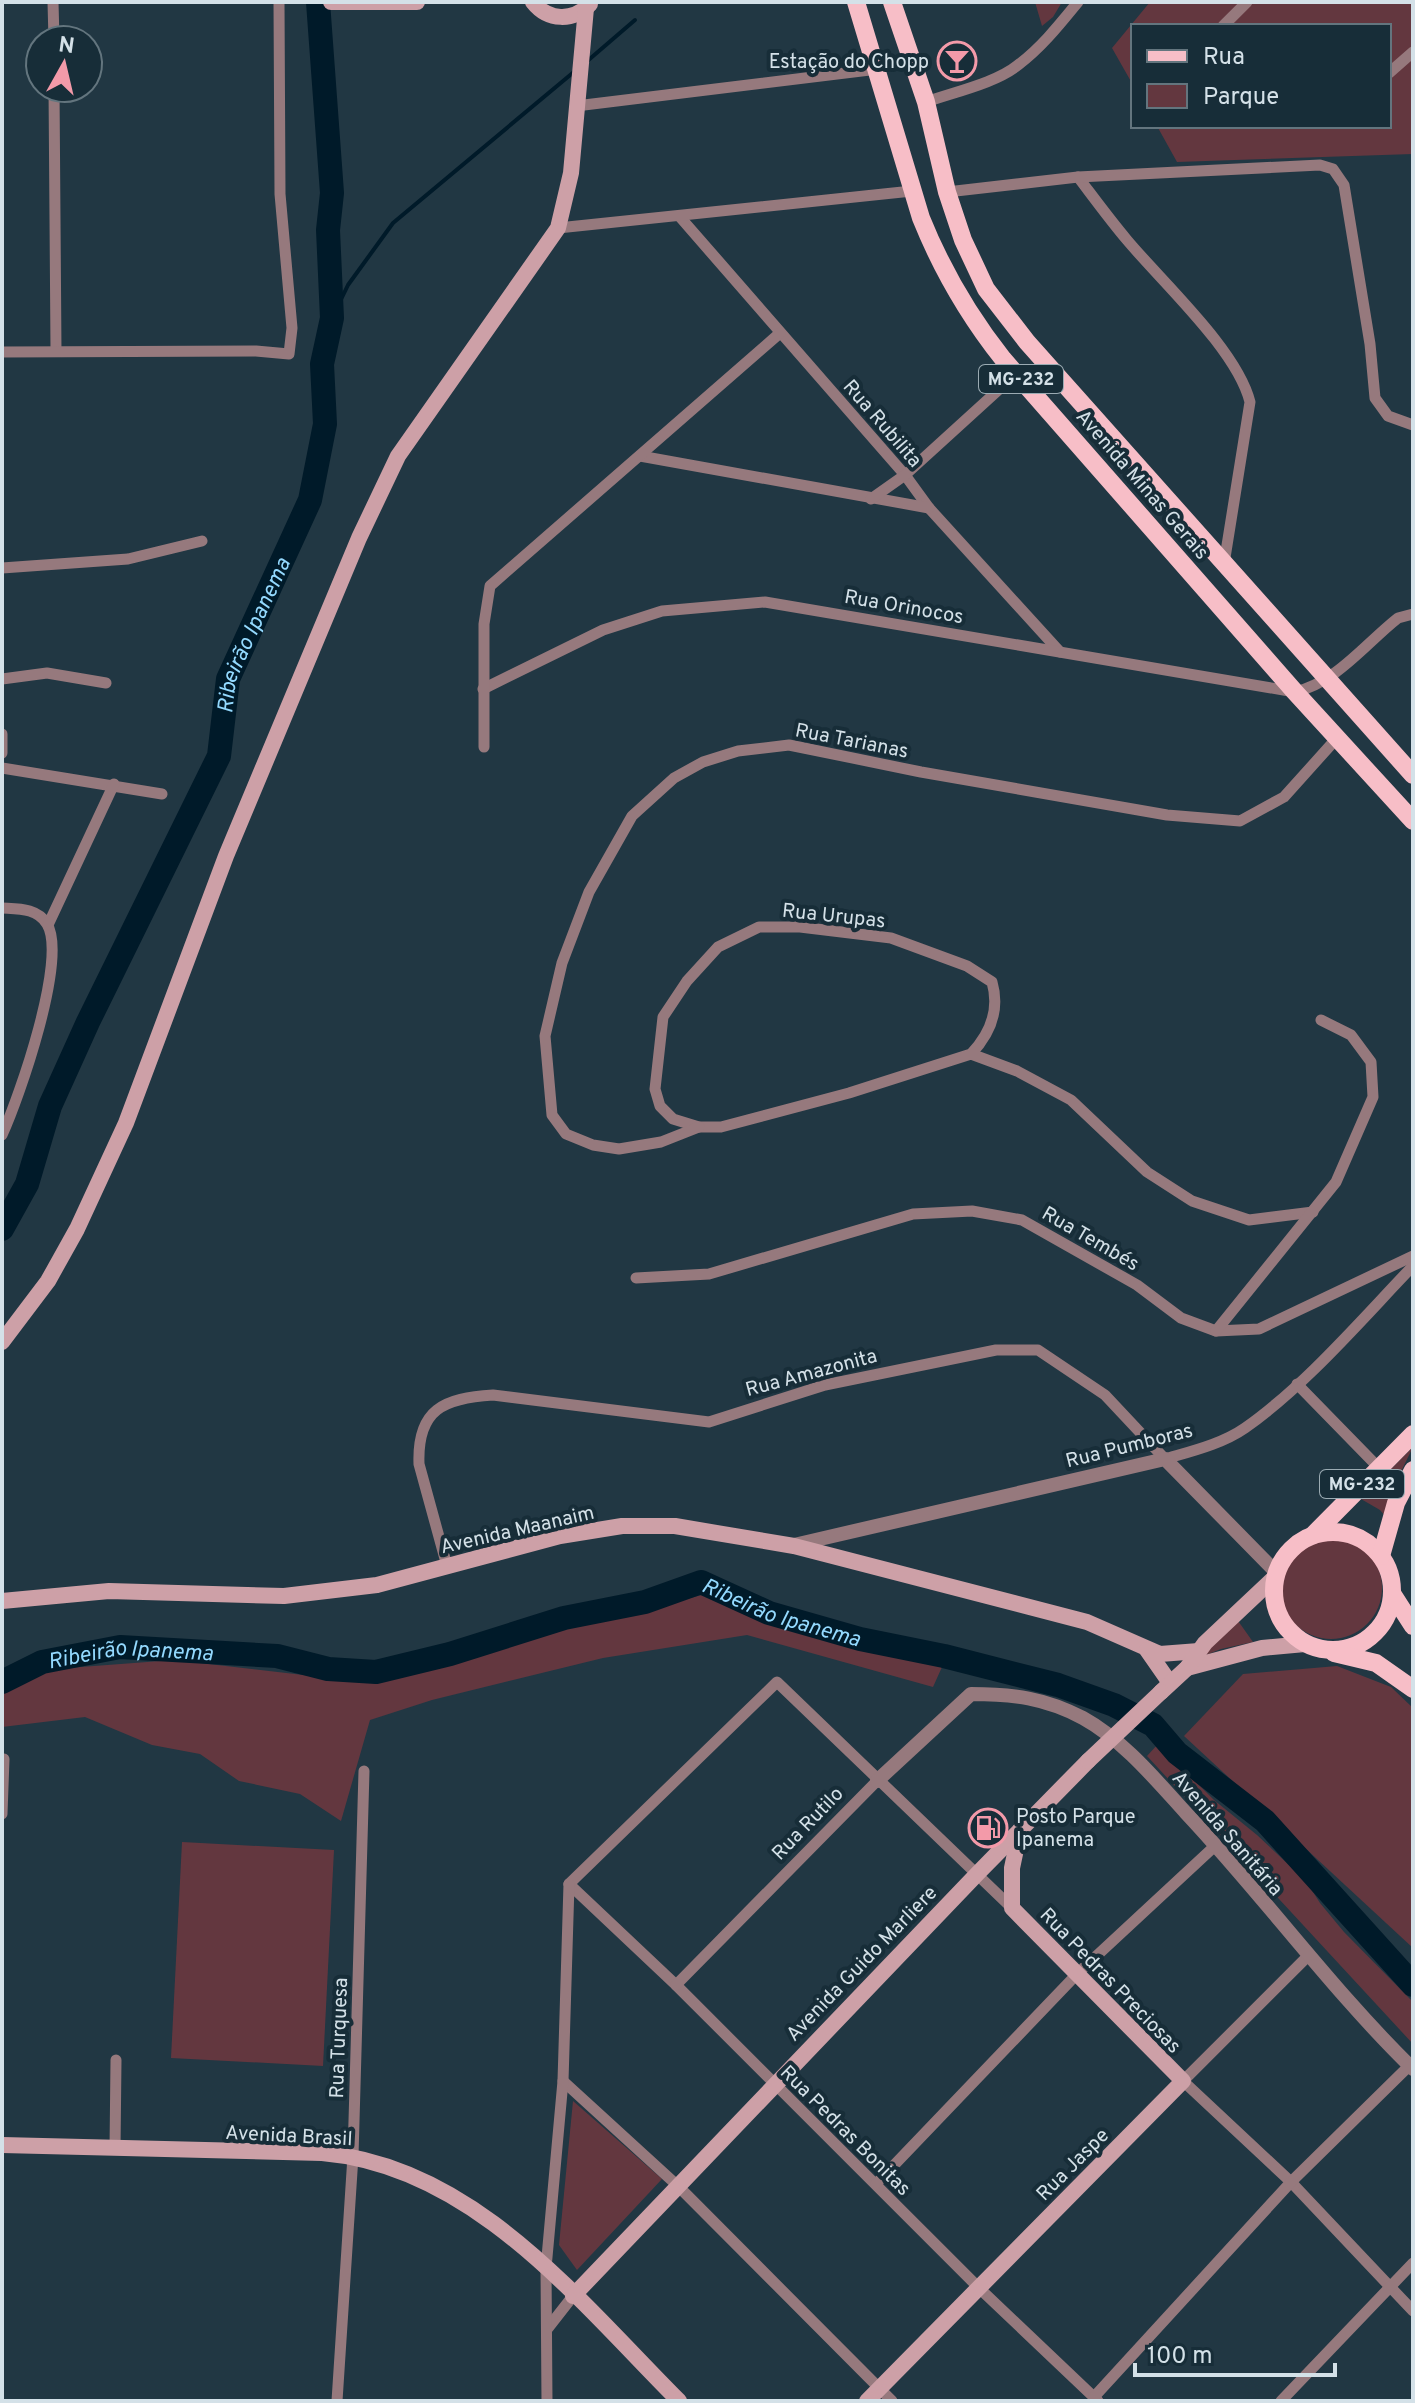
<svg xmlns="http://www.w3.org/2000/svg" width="1415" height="2403" font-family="Overpass,sans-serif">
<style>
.green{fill:#63373f}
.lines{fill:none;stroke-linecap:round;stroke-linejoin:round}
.stream{stroke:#001a29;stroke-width:4}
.river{stroke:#001a29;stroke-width:24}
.minor{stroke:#96797d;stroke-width:11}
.tertiary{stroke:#96797d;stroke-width:14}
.secondary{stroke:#cda0a7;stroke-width:16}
.primary{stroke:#f7bec7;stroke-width:18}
.secondary-bridge{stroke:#cda0a7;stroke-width:16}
.labels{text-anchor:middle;stroke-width:8;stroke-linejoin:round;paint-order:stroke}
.shield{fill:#172d38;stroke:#9babb3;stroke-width:2}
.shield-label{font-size:18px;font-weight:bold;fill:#d4e1e8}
.poi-label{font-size:20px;fill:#d4e1e8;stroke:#172d38;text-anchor:end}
.street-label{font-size:20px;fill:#d4e1e8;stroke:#172d38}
.water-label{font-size:22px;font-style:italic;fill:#93d9fe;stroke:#172d38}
</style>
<rect width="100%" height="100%" fill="#213743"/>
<g class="green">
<path d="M 1035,2 L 1062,2 L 1053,17 L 1042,26 Z"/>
<path d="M 1150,2 L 1413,2 L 1413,154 L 1177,162 L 1157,126 L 1389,126 L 1389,26 L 1133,26 L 1133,85 L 1112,48 Z"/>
<path d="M 1413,1447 L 1391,1492 L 1387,1518 L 1380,1510 L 1361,1499 Z"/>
<circle cx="1331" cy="1588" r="51"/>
<path d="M 702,1595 L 942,1667 L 933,1687 L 747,1635 L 603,1658 L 432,1700 L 370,1720 L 341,1821 L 300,1794 L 239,1781 L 200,1754 L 152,1745 L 85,1717 L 2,1727 L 3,1692 L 54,1669 L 174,1660 L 372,1683 L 534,1637 Z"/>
<path d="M 1236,1618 L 1253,1642 L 1221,1649 L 1196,1659 Z"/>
<path d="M 1337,1666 L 1391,1687 L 1413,1708 L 1413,1948 L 1184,1736 L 1243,1674 Z"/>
<path d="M 1158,1744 L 1214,1800 L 1257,1835 L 1306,1881 L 1320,1903 L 1344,1932 L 1413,2002 L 1413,2044 L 1147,1756 Z"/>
<path d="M 182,1842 L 334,1850 L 323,2066 L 171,2058 Z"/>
<path d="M 573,2101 L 662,2179 L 577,2270 L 559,2245 Z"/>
</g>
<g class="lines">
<g class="stream">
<path d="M 585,63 L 635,20"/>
<path d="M 332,318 L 348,285 L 393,223 L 575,71"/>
</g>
<g class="river">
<path id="s1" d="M 2,1229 L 27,1184 L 50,1106 L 88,1022 L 219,756 L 228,679 L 310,500 L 325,424 L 322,364 L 332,318 L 328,230 L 332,193 L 318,2"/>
<path id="s2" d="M 2,1682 L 42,1662 L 120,1647 L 277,1656 L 328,1669 L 376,1672 L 450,1654 L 564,1618 L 645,1602 L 701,1582 L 769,1613 L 860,1639 L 944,1656 L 1058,1685 L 1114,1705 L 1153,1725 L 1177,1753 L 1265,1821 L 1413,1985"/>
</g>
<g class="minor">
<path d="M 53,2 L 54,40"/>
<path d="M 1223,26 L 1247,2"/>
<path d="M 1389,73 L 1413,52"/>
<path d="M 54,88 L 56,350"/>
<path d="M 926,102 C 954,92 996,83 1018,65 C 1041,48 1060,24 1078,2"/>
<path d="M 576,106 L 878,69"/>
<path d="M 1078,177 C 1094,198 1110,220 1127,240 C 1163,283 1237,350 1250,402 L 1224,564"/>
<path d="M 947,192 L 1078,177 L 1320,165 L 1333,169 L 1344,185 L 1370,344 L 1375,398 L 1388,416 L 1413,425"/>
<path d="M 680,217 L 905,475 L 929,508 L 1060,652"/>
<path d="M 558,228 L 912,191"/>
<path d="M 2,352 L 256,351 L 289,354 L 292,328 L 280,194 L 279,2"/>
<path d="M 640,456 L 929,508"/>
<path d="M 871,499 L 905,475 L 1016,374"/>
<path d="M 2,568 L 128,559 L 202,541"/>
<path d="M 2,679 L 47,673 L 106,683"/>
<path d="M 483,689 L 603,630 L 662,611 L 765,602 L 1295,692 C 1337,682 1365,644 1398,618 L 1413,614"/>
<path d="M 2,734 L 2,753"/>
<path d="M 484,747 L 484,624 L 490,586 L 780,333"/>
<path d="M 2,768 L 162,794"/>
<path d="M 2,908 C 19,909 37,908 47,924 C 68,958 19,1098 2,1135"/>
<path d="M 48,925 L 114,784"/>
<path d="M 971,1054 C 990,1034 1000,1010 992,982 L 967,966 L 891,938 L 800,927 L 759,927 L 718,947 L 687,981 L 663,1017 L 655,1089 L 660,1106 L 673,1119 L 699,1127 L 721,1127 L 849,1093 L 971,1054 L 1017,1071 L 1071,1100 L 1147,1172 L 1192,1201 L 1249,1220 L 1313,1212"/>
<path d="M 699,1127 L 661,1142 L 619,1149 L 593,1145 L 566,1134 L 552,1115 L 545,1036 L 562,963 L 589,892 L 632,816 L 674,778 L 703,762 L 738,751 L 789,745 L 921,772 L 1167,815 L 1240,821 L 1284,797 L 1337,738"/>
<path d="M 636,1278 L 709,1274 L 913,1214 L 972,1211 L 1022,1220 L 1137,1285 L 1181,1318 L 1216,1331 L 1259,1329 L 1413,1256"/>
<path d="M 1216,1331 L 1336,1182 L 1373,1097 L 1371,1062 L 1351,1035 L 1321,1020"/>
<path d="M 1297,1384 L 1379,1468"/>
<path d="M 447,1566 L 419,1464 C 417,1409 444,1398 493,1395 L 709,1422 L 825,1385 L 996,1350 L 1038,1350 L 1105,1395 L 1165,1459 C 1192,1451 1222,1444 1245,1428 C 1305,1386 1362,1319 1413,1266"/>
<path d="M 2,1814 L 4,1759"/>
<path d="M 569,1884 L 676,1985 L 978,2287 L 1098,2401"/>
<path d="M 569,1884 L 777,1682 L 1012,1908"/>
<path d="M 1308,1956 L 1183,2081 L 1291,2182 L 1413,2311"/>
<path d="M 676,1985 L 877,1781"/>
<path d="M 563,2081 L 679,2187 L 892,2401"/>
<path d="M 115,2149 L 116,2060"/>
<path d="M 876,2184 L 1077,1974 L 1216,1845"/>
<path d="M 548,2328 L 573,2296"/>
<path d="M 1094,2397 L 1291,2182 L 1409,2066"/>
<path d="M 337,2401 L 353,2156 L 364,1771"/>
<path d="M 547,2401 L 546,2268 L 563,2081 L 569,1884"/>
<path d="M 1281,2401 L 1413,2263"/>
</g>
<g class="tertiary">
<path d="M 794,1545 L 1165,1459 L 1276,1572"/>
<path d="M 877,1781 L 971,1694 C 1013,1694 1045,1698 1083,1718 C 1123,1740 1156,1780 1186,1813 C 1264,1896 1331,1989 1413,2069"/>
</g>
<g class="secondary">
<path d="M 331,2 L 417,2"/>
<path d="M 533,2 C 548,21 573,22 590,4"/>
<path d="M 2,1342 L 48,1281 L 77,1229 L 126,1123 L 226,856 L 359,538 L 398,456 L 558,228 L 571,173 L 586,8"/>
<path d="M 2,1601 L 109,1591 L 284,1596 L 377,1585 L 560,1536 L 622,1526 L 675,1526 L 794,1546 L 1087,1622 L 1160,1654 L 1199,1651"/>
<path d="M 1147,1650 L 1170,1683"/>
<path d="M 1187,1668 L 1262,1648 L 1305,1644"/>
<path d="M 1161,1692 L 1187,1668 L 1205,1643 L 1274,1578"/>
<path d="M 2,2145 L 322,2153 C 474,2166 578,2300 679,2401"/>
<path d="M 573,2296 L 978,1873 L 1088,1761"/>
<path d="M 867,2401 L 1183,2081 L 1012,1908 L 1012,1868 L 1020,1830"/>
</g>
<g class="primary">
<path d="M 856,2 L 921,218 C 942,270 968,315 1003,359 L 1295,692 L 1413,821"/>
<path d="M 892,2 L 926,102 L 947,192 L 963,240 L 986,289 L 1027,342 L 1413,775"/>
<circle cx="1333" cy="1591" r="59"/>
<path d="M 1313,1535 L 1413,1434"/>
<path d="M 1381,1556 L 1396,1503 L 1413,1470"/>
<path d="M 1393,1595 L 1413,1626"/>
<path d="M 1334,1653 L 1376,1663 L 1413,1689"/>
</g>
<path class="secondary-bridge" d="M 1088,1761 L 1161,1692"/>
</g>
<defs>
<symbol id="bar-ring" viewBox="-11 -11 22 22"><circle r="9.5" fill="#172d38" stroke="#f39aa9" stroke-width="1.5"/><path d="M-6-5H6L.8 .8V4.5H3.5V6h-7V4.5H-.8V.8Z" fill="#f39aa9"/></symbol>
<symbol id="fuel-ring" viewBox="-11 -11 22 22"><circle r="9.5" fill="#172d38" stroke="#f39aa9" stroke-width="1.5"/><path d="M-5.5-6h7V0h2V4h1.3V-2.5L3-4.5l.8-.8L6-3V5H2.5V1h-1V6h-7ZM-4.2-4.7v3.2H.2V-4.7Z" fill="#f39aa9"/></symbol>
</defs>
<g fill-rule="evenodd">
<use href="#bar-ring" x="935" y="39" width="44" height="44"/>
<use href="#fuel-ring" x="966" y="1806" width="44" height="44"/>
</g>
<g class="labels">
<g class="shield">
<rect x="979" y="365" width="84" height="28" rx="6"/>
<rect x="1320" y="1470" width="84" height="28" rx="6"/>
</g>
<g class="shield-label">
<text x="1021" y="385">MG-232</text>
<text x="1362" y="1490">MG-232</text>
</g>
<g class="poi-label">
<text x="929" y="68">Estação do Chopp</text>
<text x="1016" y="1823" text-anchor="start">Posto Parque<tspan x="1016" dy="23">Ipanema</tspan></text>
</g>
<g class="street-label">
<text transform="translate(883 423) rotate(49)" y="7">Rua Rubilita</text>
<text transform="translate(1143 484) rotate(49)" y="7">Avenida Minas Gerais</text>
<text transform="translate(904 606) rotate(10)" y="7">Rua Orinocos</text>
<text transform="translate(852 740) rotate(11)" y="7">Rua Tarianas</text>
<text transform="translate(834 915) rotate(6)" y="7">Rua Urupas</text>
<text transform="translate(1091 1238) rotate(30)" y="7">Rua Tembés</text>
<text transform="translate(811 1372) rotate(-15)" y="7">Rua Amazonita</text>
<text transform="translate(1129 1445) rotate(-14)" y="7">Rua Pumboras</text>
<text transform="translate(517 1529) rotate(-13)" y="7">Avenida Maanaim</text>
<text transform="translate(807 1823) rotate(-46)" y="7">Rua Rutilo</text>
<text transform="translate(1228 1833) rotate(49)" y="7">Avenida Sanitária</text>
<text transform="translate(861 1963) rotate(-46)" y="7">Avenida Guido Marliere</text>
<text transform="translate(1111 1980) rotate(46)" y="7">Rua Pedras Preciosas</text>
<text transform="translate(338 2038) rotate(-88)" y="7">Rua Turquesa</text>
<text transform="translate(846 2130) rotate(45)" y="7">Rua Pedras Bonitas</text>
<text transform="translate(289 2135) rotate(3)" y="7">Avenida Brasil</text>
<text transform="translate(1072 2164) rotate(-45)" y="7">Rua Jaspe</text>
</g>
<g class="water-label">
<text dy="8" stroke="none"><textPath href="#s1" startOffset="648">Ribeirão Ipanema</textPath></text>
<text dy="8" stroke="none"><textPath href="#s2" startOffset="806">Ribeirão Ipanema</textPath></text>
<text dy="8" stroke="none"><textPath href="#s2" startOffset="134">Ribeirão Ipanema</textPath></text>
</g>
</g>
<rect width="1415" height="2403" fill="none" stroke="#d4e1e8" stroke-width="8"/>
<rect x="1131" y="24" width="260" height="104" fill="#172d38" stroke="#63757e" stroke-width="2"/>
<rect x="1147" y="50" width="40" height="12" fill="#f7bec7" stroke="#63757e" stroke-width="2"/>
<text x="1203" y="64" font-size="24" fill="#d4e1e8">Rua</text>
<rect x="1147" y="84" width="40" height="24" fill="#63373f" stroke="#63757e" stroke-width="2"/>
<text x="1203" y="104" font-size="24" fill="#d4e1e8">Parque</text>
<g transform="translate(64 64) rotate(8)"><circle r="38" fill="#172d38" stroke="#63757e" stroke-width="2"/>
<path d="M0-6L14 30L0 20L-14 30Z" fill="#f39aa9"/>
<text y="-12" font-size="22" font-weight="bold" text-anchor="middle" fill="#d4e1e8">N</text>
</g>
<path d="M1135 2363v12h200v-12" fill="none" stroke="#d4e1e8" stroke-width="4"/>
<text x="1147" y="2363" font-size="24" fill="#d4e1e8" stroke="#172d38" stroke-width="6" paint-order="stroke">100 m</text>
</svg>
